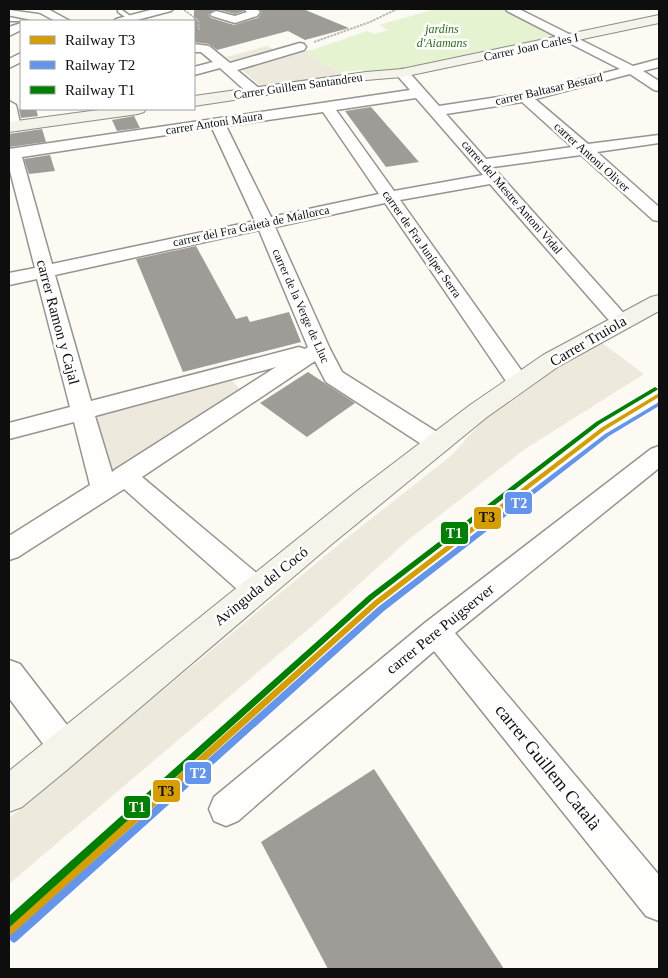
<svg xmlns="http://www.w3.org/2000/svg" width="668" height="978" font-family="'Times New Roman',serif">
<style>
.green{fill:#e5f3d0}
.plaza{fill:#ede9dd}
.building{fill:#9f9c98}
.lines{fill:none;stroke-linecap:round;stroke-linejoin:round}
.lane-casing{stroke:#959491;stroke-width:3}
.street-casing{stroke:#959491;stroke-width:3}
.secondary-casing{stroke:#8c8b87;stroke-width:2}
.path{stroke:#b8b8b6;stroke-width:2;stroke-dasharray:2.5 1;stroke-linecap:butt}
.lane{fill:#fffefd;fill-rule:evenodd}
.street{fill:#fffefd;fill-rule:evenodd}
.secondary{fill:#f5f4ea;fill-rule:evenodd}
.rail-1-casing{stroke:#fff;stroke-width:4}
.rail-2-casing{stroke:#fff;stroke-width:4}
.rail-3-casing{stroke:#fff;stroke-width:4}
.rail-1{fill:#d79e02;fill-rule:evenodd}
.rail-2{fill:#6495ed;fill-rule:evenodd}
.rail-3{fill:#008000;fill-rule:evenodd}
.labels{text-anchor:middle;stroke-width:5;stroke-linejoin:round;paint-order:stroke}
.far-park-label{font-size:12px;font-style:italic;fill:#2a6e16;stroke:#fff}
.far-street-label{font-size:12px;fill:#0e0e0e;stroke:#fff}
.street-label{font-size:15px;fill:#0e0e0e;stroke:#fff}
.near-street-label{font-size:18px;fill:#0e0e0e;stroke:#fff}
.line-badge{stroke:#fff;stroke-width:2}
.badge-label{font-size:14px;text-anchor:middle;font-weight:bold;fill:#fff}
.pale-badge-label{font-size:14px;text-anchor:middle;font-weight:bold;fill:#111}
</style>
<rect width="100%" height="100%" fill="#fcfaf2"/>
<path class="green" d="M 435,9 L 502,9 L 561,37 L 455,61 L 368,73 L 363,70 L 341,72 L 301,51 L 312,50 L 367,31 L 374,34 L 388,30 L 379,25 Z"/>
<g class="plaza">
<path d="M 267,46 L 275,50 L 232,61 L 226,57 Z"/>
<path d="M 301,51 L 346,75 L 268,86 L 259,85 L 241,69 Z"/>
<path d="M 602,343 L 644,374 L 525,449 L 408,540 L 319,620 L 9,884 L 9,818 L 343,541 L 452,455 L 518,382 Z"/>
<path d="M 226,373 L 246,397 L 104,490 L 81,412 Z"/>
</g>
<g class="building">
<path d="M 194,9 L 242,9 L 244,11 L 235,14 L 216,9 L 208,14 L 211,18 L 234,25 L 258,18 L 262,12 L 259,9 L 303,9 L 349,28 L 305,40 L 288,31 L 217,50 L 209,44 L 194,42 Z"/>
<path d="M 371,107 L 419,162 L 386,167 L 345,111 Z"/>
<path d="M 19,109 L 36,109 L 38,116 L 21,118 Z"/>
<path d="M 134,116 L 140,128 L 117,131 L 112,120 Z"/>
<path d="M 42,129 L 46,142 L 9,147 L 9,134 Z"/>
<path d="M 50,155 L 55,171 L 29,174 L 24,159 Z"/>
<path d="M 196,246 L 236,319 L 247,316 L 250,322 L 289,312 L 301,342 L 183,372 L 136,259 Z"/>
<path d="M 308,372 L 355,403 L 307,437 L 260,403 Z"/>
<path d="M 374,769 L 504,969 L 328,969 L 261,842 Z"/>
</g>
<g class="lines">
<defs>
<g id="lane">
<path d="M 13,9 L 35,9 L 45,11 L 42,13 Z"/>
<path d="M 118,10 L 122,10 L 133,18 L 128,19 L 118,12 Z"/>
<path d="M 9,17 L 29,21 L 9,21 Z"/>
</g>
<g id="street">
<path d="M 33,9 L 48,9 L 70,21 L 55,21 Z"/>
<path d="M 154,9 L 173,9 L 171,11 L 133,21 L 114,21 L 116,19 Z"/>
<path d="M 244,9 L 257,9 L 260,12 L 257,16 L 235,23 L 212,16 L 210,14 L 216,11 L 235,16 L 247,12 Z"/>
<path d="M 506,9 L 519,9 L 633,66 L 659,59 L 659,67 L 643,71 L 659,81 L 659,91 L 654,90 L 630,74 L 535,99 L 588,144 L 659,135 L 659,143 L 597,152 L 659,207 L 659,221 L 653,220 L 581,155 L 493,167 L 628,318 L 631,322 L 628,326 L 621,328 L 614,326 L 490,184 L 400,200 L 526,377 L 529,382 L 526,387 L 518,389 L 510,387 L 385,203 L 275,227 L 330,349 L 342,372 L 445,437 L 449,443 L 445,449 L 437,452 L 429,449 L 326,382 L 315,361 L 142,477 L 266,581 L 270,589 L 266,597 L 256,601 L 246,597 L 124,489 L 18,557 L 9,560 L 9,536 L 90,485 L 74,422 L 9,439 L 9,423 L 70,407 L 37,279 L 9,285 L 9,273 L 35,268 L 9,167 L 9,149 L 410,90 L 395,73 L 402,69 L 407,70 L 439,106 L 525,93 L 620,69 L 507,11 ZM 416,98 L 483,175 L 394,191 L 336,110 ZM 522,102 L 572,147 L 486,159 L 446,114 ZM 323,112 L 379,194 L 271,217 L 226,126 ZM 212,128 L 255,221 L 52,264 L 22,157 ZM 259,230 L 308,347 L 305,349 L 299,347 L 91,401 L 55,275 ZM 276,367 L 116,469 L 112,472 L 95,416 Z"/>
<path d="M 21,23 L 21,30 L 9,36 L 9,27 Z"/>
<path d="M 300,43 L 304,44 L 306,47 L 304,50 L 237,70 L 260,89 L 262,92 L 260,95 L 250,95 L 220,68 L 194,75 L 194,67 L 213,62 L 201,52 L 194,52 L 194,44 L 209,46 L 230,63 Z"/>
<path d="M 21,53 L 21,62 L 9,68 L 9,59 Z"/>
<path d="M 9,101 L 16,105 L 21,127 L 19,130 L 9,130 Z"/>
<path d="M 659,446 L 659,468 L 455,633 L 659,875 L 659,921 L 646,916 L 434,651 L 238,821 L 226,826 L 214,821 L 209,809 L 214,797 L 426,622 L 651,449 Z"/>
<path d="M 9,660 L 20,664 L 77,738 L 82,749 L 77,760 L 66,765 L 55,760 L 9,698 Z"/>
</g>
<g id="secondary">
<path d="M 659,15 L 659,23 L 402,77 L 366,80 L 194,106 L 194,96 L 366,72 L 402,69 Z"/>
<path d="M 106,109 L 146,109 L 144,112 L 138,114 L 9,132 L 9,122 Z"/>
<path d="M 659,295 L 659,311 L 559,366 L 487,417 L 332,544 L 67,770 L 22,807 L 9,812 L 9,771 L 357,491 L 470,405 L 543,355 L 651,297 Z"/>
</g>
</defs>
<use href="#lane" class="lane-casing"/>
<use href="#street" class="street-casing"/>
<use href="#secondary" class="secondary-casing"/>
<g class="path">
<path d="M 184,10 L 198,20 L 199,30"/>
<path d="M 314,42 L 370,22 L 397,9"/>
</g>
<use href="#lane" class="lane"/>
<use href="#street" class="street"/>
<use href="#secondary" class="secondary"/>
<defs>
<path id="rail-1" d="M 659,393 L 659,397 L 605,430 L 378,605 L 12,935 L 9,937 L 9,926 L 374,601 L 601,428 Z"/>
<path id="rail-2" d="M 659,402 L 659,406 L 609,436 L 384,611 L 17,941 L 14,943 L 11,941 L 9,938 L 11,935 L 378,607 L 605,434 Z"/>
<path id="rail-3" d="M 655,387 L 658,389 L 657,390 L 600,424 L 373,599 L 12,925 L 9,927 L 9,916 L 369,595 L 596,422 Z"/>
</defs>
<use href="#rail-1" class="rail-1-casing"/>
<use href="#rail-2" class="rail-2-casing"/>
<use href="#rail-3" class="rail-3-casing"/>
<use href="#rail-1" class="rail-1"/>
<use href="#rail-2" class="rail-2"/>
<use href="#rail-3" class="rail-3"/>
</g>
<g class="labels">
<g class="far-park-label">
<text x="442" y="33">jardins<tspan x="442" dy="14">d'Aiamans</tspan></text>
</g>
<g class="far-street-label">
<text transform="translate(531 47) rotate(-12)" y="4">Carrer Joan Carles I</text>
<text transform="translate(298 86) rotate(-8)" y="4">Carrer Guillem Santandreu</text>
<text transform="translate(549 89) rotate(-13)" y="4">carrer Baltasar Bestard</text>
<text transform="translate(214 123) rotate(-9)" y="4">carrer Antoni Maura</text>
<text transform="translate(592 157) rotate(42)" y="4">carrer Antoni Oliver</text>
<text transform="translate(512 197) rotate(49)" y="4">carrer del Mestre Antoni Vidal</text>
<text transform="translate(251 226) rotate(-12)" y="4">carrer del Fra Gaietà de Mallorca</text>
<text transform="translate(422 244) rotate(55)" y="4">carrer de Fra Juníper Serra</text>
<text transform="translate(301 306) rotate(66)" y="4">carrer de la Verge de Lluc</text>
</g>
<g class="street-label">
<text transform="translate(58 322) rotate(75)" y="5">carrer Ramon y Cajal</text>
<text transform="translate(588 341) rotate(-30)" y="5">Carrer Truiola</text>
<text transform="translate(261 586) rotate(-39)" y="5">Avinguda del Cocó</text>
<text transform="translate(440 629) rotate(-39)" y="5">carrer Pere Puigserver</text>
</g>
<g class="near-street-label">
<text transform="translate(548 767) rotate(51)" y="6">carrer Guillem Català</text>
</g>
</g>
<g class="line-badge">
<rect x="504" y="491" width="29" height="24" rx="5" fill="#6495ed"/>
<rect x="473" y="506" width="29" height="24" rx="5" fill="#d79e02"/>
<rect x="440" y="521" width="29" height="24" rx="5" fill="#008000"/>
<rect x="184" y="761" width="28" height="24" rx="5" fill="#6495ed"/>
<rect x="152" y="779" width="29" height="24" rx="5" fill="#d79e02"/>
<rect x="123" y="795" width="28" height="24" rx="5" fill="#008000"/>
</g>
<g class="badge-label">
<text x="519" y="508">T2</text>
<text x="454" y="538">T1</text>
<text x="198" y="778">T2</text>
<text x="137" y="812">T1</text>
</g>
<g class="pale-badge-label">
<text x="487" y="522">T3</text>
<text x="166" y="796">T3</text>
</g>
<rect width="668" height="978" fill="none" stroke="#0e0e0e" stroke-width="20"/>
<rect x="20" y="20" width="175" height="90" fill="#ffffff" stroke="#9f9f9f"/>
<rect x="30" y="36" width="25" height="8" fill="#d79e02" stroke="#9f9f9f"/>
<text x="65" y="45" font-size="15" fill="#0e0e0e">Railway T3</text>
<rect x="30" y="61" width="25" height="8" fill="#6495ed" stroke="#9f9f9f"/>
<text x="65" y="70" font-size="15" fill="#0e0e0e">Railway T2</text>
<rect x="30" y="86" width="25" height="8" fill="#008000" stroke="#9f9f9f"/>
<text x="65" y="95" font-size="15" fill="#0e0e0e">Railway T1</text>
</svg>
